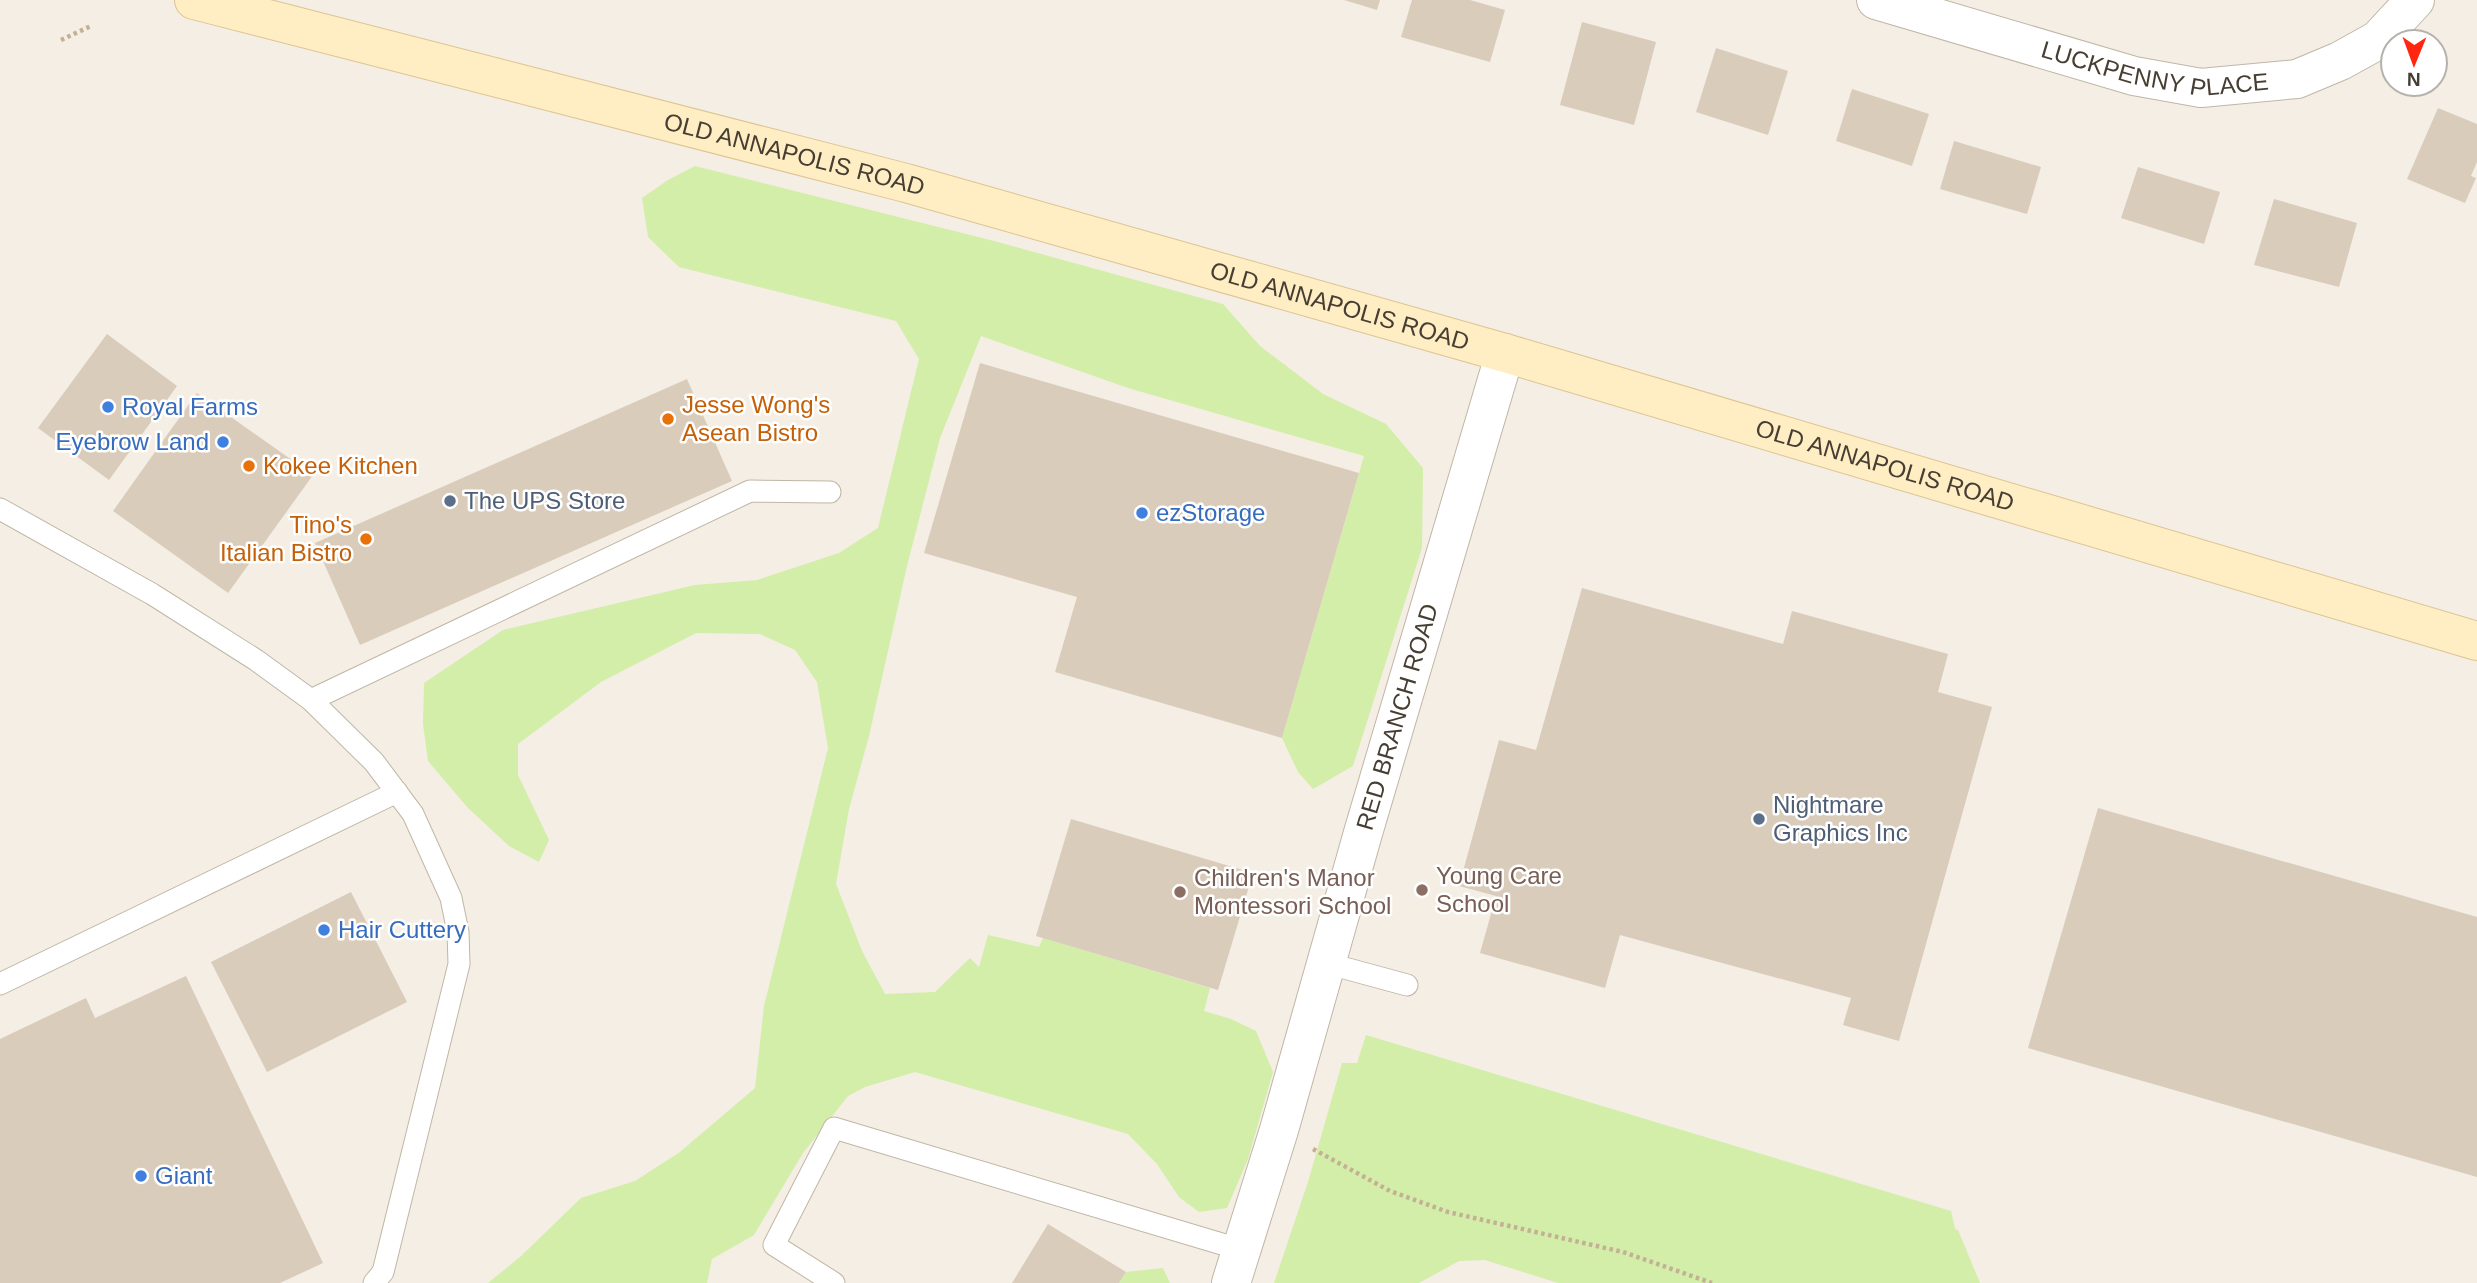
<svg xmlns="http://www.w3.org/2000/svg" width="2477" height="1283" font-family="Helvetica,sans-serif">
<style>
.green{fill:#d2eea8}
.building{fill:#daccbb}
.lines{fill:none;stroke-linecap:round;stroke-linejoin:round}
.service-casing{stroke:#c1b6a6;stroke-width:23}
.minor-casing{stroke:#c1b6a6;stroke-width:40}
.secondary-casing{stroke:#dcc490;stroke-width:40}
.path{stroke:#c4b195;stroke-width:4.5;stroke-dasharray:3.5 3.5;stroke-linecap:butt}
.service{stroke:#fff;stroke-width:21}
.minor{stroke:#fff;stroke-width:38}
.secondary{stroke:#ffedc3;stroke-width:38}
.shop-dot{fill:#3f7fe0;stroke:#fff;stroke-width:2.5}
.food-dot{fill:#e8710a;stroke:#fff;stroke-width:2.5}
.service-dot{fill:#5c6f8a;stroke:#fff;stroke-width:2.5}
.education-dot{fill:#8d6e63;stroke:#fff;stroke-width:2.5}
.labels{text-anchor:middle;stroke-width:5;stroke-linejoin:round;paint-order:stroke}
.street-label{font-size:24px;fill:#473e33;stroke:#fff}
.food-label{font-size:24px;fill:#c56008;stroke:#fff;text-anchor:start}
.shop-label{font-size:24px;fill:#366cbe;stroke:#fff;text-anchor:start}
.service-label{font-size:24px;fill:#4e5e75;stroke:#fff;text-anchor:start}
.education-label{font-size:24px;fill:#785e54;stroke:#fff;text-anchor:start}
</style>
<rect width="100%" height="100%" fill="#f4eee4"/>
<g class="green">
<path d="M 695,166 L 994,241 L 1223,304 L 1260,346 L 1323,394 L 1386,424 L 1423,468 L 1422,548 L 1353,766 L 1313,789 L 1298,772 L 1282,738 L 1364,456 L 1128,388 L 981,336 L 940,438 L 907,566 L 869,736 L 849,809 L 836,884 L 862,951 L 885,994 L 935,992 L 970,958 L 979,967 L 988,935 L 1039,947 L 1043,938 L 1210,988 L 1204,1011 L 1231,1019 L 1256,1031 L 1273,1072 L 1248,1159 L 1227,1208 L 1199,1212 L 1179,1197 L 1157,1164 L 1128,1134 L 915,1072 L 865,1087 L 848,1096 L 803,1153 L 754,1235 L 712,1259 L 707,1283 L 488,1283 L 520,1257 L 581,1198 L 635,1181 L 680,1152 L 755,1088 L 764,1006 L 828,748 L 817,682 L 795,650 L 760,634 L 696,633 L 601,682 L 518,744 L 518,775 L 549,840 L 539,862 L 509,846 L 468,808 L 428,761 L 423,724 L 424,683 L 503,630 L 695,585 L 757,580 L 839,553 L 878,528 L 919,359 L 896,321 L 679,267 L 648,237 L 642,198 L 668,180 Z"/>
<path d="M 1366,1035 L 1951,1211 L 1955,1229 L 1958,1230 L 1980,1283 L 1558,1283 L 1485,1260 L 1459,1261 L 1419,1283 L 1274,1283 L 1308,1182 L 1342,1063 L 1357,1063 Z"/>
<path d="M 1163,1268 L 1170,1283 L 1119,1283 L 1126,1272 Z"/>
</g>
<g class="building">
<path d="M 1344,0 L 1380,0 L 1377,10 Z"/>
<path d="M 1412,0 L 1470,0 L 1505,10 L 1490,62 L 1401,37 Z"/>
<path d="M 1582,22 L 1656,42 L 1634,125 L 1560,105 Z"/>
<path d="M 1716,48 L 1788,71 L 1768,135 L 1696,112 Z"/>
<path d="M 1852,89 L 1929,114 L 1912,166 L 1836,141 Z"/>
<path d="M 2438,108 L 2477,124 L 2477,162 L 2471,176 L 2476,178 L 2465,203 L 2407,179 Z"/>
<path d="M 1954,141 L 2041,167 L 2027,214 L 1940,189 Z"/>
<path d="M 2138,167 L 2220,192 L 2204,244 L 2121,218 Z"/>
<path d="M 2274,199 L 2357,223 L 2339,287 L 2254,265 Z"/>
<path d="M 107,334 L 177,386 L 109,480 L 38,428 Z"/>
<path d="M 980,363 L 1359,473 L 1282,738 L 1055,672 L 1077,597 L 924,553 Z"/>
<path d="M 687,379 L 732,481 L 360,645 L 315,543 Z"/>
<path d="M 197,393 L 313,475 L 228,593 L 113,511 Z"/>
<path d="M 1582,588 L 1783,644 L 1792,611 L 1948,654 L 1938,692 L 1992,707 L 1899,1041 L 1843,1025 L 1851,998 L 1620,935 L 1605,988 L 1480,953 L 1496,896 L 1459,886 L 1499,740 L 1536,750 Z"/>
<path d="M 2098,808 L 2477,917 L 2477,1177 L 2028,1048 Z"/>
<path d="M 1071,819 L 1253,873 L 1218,990 L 1036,936 Z"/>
<path d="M 351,892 L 407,1002 L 267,1072 L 211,962 Z"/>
<path d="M 186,976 L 323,1263 L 280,1283 L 0,1283 L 0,1039 L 86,998 L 95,1018 Z"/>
<path d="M 1048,1224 L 1126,1272 L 1119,1283 L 1012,1283 Z"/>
</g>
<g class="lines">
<defs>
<g id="service">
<path d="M 0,509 L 152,594 L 256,660 L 311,700 L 374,762 L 413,814 L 451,898 L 458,932 L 459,964 L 383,1272 L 374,1283"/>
<path d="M 311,700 L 750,491 L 830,492"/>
<path d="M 1326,963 L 1407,985"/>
<path d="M 0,984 L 397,792"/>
<path d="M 834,1283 L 774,1245 L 834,1128 L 1242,1250"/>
</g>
<g id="minor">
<path id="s1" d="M 1876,0 L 2134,76 L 2201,88 L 2297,79 L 2340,61 L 2378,40 L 2415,0"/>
<path id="s2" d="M 1231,1283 L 1279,1130 L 1363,833 L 1505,353"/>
</g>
<g id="secondary">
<path id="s3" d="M 194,0 L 906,183 L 1505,353 L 2477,641"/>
</g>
</defs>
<use href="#service" class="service-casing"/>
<use href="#minor" class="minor-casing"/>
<use href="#secondary" class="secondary-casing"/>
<g class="path">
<path d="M 61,40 L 91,26"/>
<path d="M 1313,1149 L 1390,1191 L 1448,1212 L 1623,1252 L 1712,1283"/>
</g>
<use href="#service" class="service"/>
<use href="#minor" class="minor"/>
<use href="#secondary" class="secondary"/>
</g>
<g class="shop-dot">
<circle cx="108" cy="407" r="7"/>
<circle cx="223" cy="442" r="7"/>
<circle cx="1142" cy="513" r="7"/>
<circle cx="324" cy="930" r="7"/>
<circle cx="141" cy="1176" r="7"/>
</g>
<g class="food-dot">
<circle cx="668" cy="419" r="7"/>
<circle cx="249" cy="466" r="7"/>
<circle cx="366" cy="539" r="7"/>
</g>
<g class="service-dot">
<circle cx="450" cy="501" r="7"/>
<circle cx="1759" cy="819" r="7"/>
</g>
<g class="education-dot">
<circle cx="1422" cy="890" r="7"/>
<circle cx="1180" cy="892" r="7"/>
</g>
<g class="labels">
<g class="street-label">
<text dy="8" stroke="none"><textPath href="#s1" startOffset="289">LUCKPENNY PLACE</textPath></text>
<text dy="8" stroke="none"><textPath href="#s3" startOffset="620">OLD ANNAPOLIS ROAD</textPath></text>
<text dy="8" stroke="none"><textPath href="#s3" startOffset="1186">OLD ANNAPOLIS ROAD</textPath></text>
<text dy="8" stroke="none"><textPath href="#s3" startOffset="1754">OLD ANNAPOLIS ROAD</textPath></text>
<text dy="8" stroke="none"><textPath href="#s2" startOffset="590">RED BRANCH ROAD</textPath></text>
</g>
<g class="food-label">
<text x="682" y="413">Jesse Wong's<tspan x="682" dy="28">Asean Bistro</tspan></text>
<text x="263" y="474">Kokee Kitchen</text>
<text x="352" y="533" text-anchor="end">Tino's<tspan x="352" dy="28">Italian Bistro</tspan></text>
</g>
<g class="shop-label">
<text x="122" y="415">Royal Farms</text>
<text x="209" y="450" text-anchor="end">Eyebrow Land</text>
<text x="1156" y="521">ezStorage</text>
<text x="338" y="938">Hair Cuttery</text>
<text x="155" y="1184">Giant</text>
</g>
<g class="service-label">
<text x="464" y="509">The UPS Store</text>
<text x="1773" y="813">Nightmare<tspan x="1773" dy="28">Graphics Inc</tspan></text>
</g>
<g class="education-label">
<text x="1436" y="884">Young Care<tspan x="1436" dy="28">School</tspan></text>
<text x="1194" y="886">Children's Manor<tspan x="1194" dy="28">Montessori School</tspan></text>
</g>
</g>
<g transform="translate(2414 63) rotate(181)"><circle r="33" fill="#ffffff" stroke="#b5b2ad" stroke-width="2"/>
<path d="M0-5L12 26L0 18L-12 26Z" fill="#ff2710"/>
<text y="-10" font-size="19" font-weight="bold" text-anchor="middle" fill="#473e33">N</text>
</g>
</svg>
